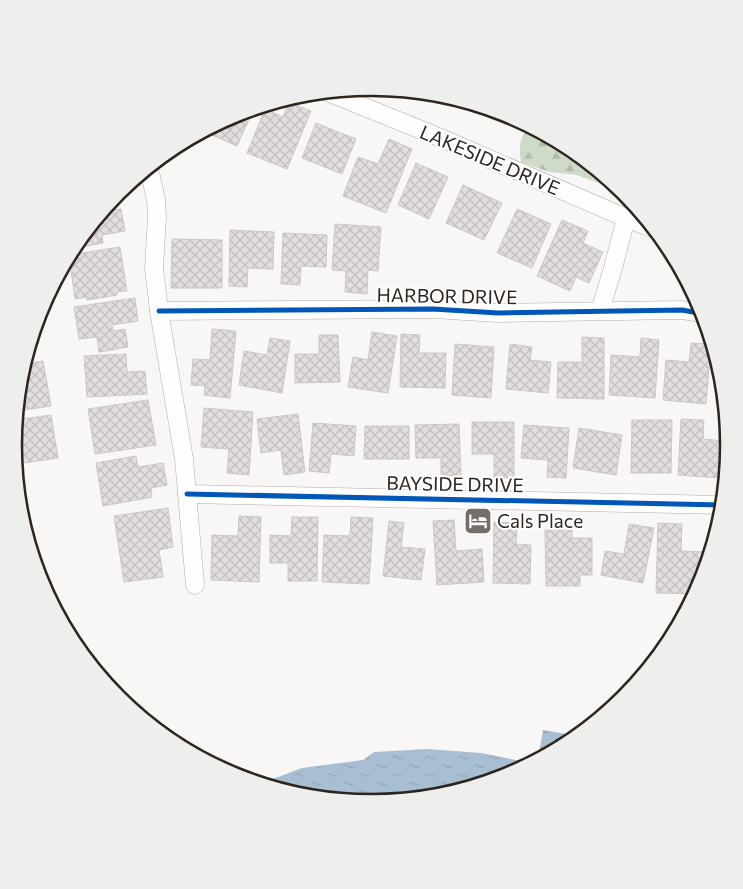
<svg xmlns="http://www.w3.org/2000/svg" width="743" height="889" font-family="Commissioner,sans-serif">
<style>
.forest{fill:url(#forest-firs)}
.water{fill:url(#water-ripples)}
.building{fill:url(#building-cross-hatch);stroke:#cbc6c7}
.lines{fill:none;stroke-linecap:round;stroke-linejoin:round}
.street-casing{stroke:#b1aca8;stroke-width:19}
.street{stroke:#fefefe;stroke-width:18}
.cycleway-casing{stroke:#fff;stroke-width:8}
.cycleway{stroke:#0057b8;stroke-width:5}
.labels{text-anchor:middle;stroke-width:4;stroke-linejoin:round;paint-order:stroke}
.street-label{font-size:19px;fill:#2d251e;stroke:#fff}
.poi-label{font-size:19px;fill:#2d251e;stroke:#fff;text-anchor:start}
.rim{fill:none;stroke:#2d251e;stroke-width:2.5}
</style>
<defs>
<pattern id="forest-firs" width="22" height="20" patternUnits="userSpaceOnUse" patternTransform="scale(1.25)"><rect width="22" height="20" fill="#cddbc7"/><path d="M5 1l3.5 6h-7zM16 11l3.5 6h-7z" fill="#b0bcaa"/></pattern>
<pattern id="water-ripples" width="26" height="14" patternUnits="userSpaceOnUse" patternTransform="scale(1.25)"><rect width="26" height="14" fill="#a8bfd3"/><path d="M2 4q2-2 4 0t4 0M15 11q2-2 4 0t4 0" fill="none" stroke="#91a4b5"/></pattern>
<pattern id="building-cross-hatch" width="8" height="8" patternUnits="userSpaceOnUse" patternTransform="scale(1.25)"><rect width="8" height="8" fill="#e3dddf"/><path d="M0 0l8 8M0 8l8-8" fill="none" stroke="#c3bebf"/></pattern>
</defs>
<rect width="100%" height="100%" fill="#f9f7f5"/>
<path class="forest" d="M 530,126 L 570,147 L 623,191 L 604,185 L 577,175 L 549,172 L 521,162 C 519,145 519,138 530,126 Z"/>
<g class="water">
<path d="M 543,730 L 578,736 L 570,742 L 538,759 Z"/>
<path d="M 427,749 L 481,753 L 531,763 L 508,775 L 441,795 L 371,802 L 301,795 L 262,783 L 302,768 L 363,760 L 374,752 Z"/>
</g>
<g class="building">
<path d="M 289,102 L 311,111 L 287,169 L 247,153 L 265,109 L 283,117 Z"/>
<path d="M 254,108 L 237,146 L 203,131 L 235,114 Z"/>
<path d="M 316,123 L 356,139 L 342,174 L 302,158 Z"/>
<path d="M 389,139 L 412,149 L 386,213 L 343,196 L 358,157 L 378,164 Z"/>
<path d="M 416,163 L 448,177 L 429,219 L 398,205 Z"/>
<path d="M 463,185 L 502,203 L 484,240 L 446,223 Z"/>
<path d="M 121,209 L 125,231 L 102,235 L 103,243 L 76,248 L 76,243 L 102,212 Z"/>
<path d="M 517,209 L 551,224 L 532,268 L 497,253 Z"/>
<path d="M 562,220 L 588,231 L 583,243 L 603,252 L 589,283 L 576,277 L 570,291 L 537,276 Z"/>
<path d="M 335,224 L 381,227 L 378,271 L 368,270 L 367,294 L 345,292 L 346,271 L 332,270 Z"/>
<path d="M 230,230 L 274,232 L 273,269 L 248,268 L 247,287 L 229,286 Z"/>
<path d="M 283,233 L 327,235 L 326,267 L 301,266 L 300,285 L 281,284 Z"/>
<path d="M 172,239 L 222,240 L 222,288 L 171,288 Z"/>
<path d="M 120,247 L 127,291 L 117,292 L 117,295 L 87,300 L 87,297 L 75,299 L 69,255 Z"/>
<path d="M 135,298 L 138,321 L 112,325 L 113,331 L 125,329 L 128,347 L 99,352 L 97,337 L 79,339 L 74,307 Z"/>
<path d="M 36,325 L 39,343 L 30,345 Z"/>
<path d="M 212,329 L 236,331 L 230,398 L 204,395 L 205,386 L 191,385 L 193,359 L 210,360 Z"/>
<path d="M 372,332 L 397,336 L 388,393 L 348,387 L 353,357 L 368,360 Z"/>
<path d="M 401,334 L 420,335 L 419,353 L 446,353 L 445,388 L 400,387 Z"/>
<path d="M 319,335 L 338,335 L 340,382 L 295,383 L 295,354 L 319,354 Z"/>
<path d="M 582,337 L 604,338 L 604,399 L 557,398 L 558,362 L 582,362 Z"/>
<path d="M 270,338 L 290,341 L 282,393 L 239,385 L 244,351 L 267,355 Z"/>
<path d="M 641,338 L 659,340 L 655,398 L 609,395 L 611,355 L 640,357 Z"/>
<path d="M 691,343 L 711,344 L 706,404 L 663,400 L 666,360 L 689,362 Z"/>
<path d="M 455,344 L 494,347 L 491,398 L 452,395 Z"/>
<path d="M 510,344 L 532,347 L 530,360 L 551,362 L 548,393 L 506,389 Z"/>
<path d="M 126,354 L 127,372 L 145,371 L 147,394 L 87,397 L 84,356 Z"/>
<path d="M 716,354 L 722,375 L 725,403 L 716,403 Z"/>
<path d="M 43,361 L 51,406 L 17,411 L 21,374 L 24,364 Z"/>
<path d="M 148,400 L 156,445 L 95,454 L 88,409 Z"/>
<path d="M 204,408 L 253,412 L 249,475 L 227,473 L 229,449 L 201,447 Z"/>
<path d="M 298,414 L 305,472 L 284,475 L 281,450 L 261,453 L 257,419 Z"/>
<path d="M 51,415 L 58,458 L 16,464 L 14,444 L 16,420 Z"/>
<path d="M 681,419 L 704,420 L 703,439 L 723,441 L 721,478 L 678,475 Z"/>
<path d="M 632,420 L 672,420 L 671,473 L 631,473 Z"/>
<path d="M 472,422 L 514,422 L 514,478 L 494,478 L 494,454 L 472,454 Z"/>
<path d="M 313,423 L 356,426 L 354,456 L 331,454 L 329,473 L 309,471 Z"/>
<path d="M 459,424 L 461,475 L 441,476 L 441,458 L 416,458 L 415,425 Z"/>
<path d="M 524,425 L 569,428 L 566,478 L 547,477 L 548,460 L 521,458 Z"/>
<path d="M 365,426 L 409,426 L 409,459 L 364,459 Z"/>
<path d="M 579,428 L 622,435 L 616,475 L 573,468 Z"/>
<path d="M 136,456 L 138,467 L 163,463 L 167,485 L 151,488 L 152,497 L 103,506 L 96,463 Z"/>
<path d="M 168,508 L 173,547 L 159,550 L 163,577 L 124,582 L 114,516 Z"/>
<path d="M 239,516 L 261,517 L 259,582 L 211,580 L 212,535 L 238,536 Z"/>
<path d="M 292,517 L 318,517 L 317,581 L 288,581 L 288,563 L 270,563 L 270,535 L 291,536 Z"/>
<path d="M 351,517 L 373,518 L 369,584 L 322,582 L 324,535 L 350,536 Z"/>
<path d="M 454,520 L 456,551 L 482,549 L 484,582 L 437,585 L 433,521 Z"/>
<path d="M 389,521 L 404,523 L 401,547 L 425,549 L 421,580 L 383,576 Z"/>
<path d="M 494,522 L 517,523 L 516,544 L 531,545 L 530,584 L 493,583 Z"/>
<path d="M 658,523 L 682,524 L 681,551 L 706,552 L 705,570 L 702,582 L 695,594 L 656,593 Z"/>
<path d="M 629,524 L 654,528 L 643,583 L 601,575 L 605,551 L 624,554 Z"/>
<path d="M 545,530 L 572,530 L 572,538 L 592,538 L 592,575 L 580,575 L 580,586 L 546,586 Z"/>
</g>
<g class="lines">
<defs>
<g id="street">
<path d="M 325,91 L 441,138 L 626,218 L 655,229"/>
<path d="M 147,168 L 151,177 L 156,200 L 157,217 L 154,268 L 159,311 L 184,459 L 195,585"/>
<path d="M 159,311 L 433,309 L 498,313 L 682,310 L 704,314"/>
<path d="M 600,311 L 613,268 L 626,218"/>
<path d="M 187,494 L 723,505"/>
</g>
</defs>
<use href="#street" class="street-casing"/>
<use href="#street" class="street"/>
<defs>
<g id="cycleway">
<path d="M 159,311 L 433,309 L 498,313 L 682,310 L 704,314"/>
<path d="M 187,494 L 723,505"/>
</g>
</defs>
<use href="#cycleway" class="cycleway-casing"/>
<use href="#cycleway" class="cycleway"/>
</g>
<defs>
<symbol id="hotel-square" viewBox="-11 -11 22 22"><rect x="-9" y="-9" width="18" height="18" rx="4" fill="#746e69" stroke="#fff"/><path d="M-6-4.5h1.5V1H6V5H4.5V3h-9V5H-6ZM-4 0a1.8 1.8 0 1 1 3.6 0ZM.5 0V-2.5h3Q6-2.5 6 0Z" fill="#fff"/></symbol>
</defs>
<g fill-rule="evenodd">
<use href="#hotel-square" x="462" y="505" width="32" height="32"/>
</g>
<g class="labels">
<g class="street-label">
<text transform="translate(490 160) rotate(23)" y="7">LAKESIDE DRIVE</text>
<text transform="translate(447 296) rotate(1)" y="7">HARBOR DRIVE</text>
<text transform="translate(455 484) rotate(1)" y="7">BAYSIDE DRIVE</text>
</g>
<g class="poi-label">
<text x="497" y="528">Cals Place</text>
</g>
</g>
<path d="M0 0H743V889H0ZM22 445a349 349 0 1 1 698 0a349 349 0 1 1-698 0Z" fill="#eeeeed" fill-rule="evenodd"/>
<path class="rim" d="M22 445a349 349 0 1 1 698 0a349 349 0 1 1-698 0Z"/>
</svg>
